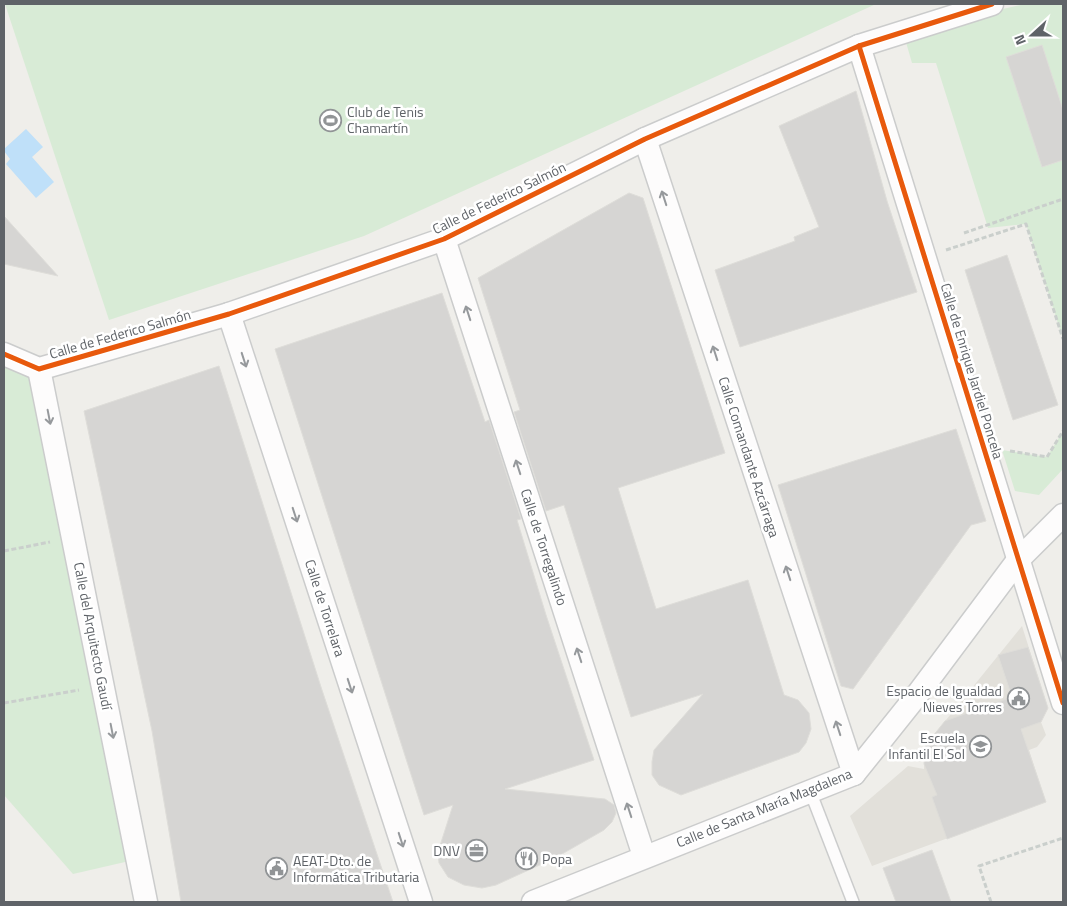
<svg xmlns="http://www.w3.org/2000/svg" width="1067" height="906" font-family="'Titillium Web',sans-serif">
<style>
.education{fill:#e2e0da}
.green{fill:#d8ebd6}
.water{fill:#bfe0f9}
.building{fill:#d6d5d3;stroke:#deddd9}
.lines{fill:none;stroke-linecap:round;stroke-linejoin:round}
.lane-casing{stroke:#cbcccc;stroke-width:14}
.street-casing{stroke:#cbcccc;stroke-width:25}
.path{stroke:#cacfcc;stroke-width:3;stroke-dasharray:5 2.5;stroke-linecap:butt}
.lane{stroke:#fdfcfc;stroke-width:11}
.street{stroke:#fdfcfc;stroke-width:22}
.cycleway-casing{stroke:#fff;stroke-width:8}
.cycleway{stroke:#e8590c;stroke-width:5}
.oneway{stroke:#96999c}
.labels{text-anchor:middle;stroke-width:5;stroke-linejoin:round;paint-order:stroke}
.poi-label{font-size:14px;fill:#5f6368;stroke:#fff;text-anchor:start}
.street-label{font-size:14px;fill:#5f6368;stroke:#fff}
</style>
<rect width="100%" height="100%" fill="#efeeea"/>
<path class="education" d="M 1022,626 L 1048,708 L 1041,722 L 1046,735 L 1037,747 L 1029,750 L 1046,802 L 872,866 L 850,816 L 908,766 L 924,769 L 925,746 Z"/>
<g class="green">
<path d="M 5,4 L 876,4 L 364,236 L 109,320 Z"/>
<path d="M 1025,4 L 1063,4 L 1063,339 L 1026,224 L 988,228 L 936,63 L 912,63 L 903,32 Z"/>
<path d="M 4,365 L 39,369 L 138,859 L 73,874 L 4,795 Z"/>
<path d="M 1063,431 L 1063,469 L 1039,495 L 1015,491 L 1002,450 L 1047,457 Z"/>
</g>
<path class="water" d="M 26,129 L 43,147 L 32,157 L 54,182 L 36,198 L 6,164 L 10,159 L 4,151 L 4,149 Z"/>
<g class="building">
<path d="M 1042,45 L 1063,110 L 1063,160 L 1042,167 L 1006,57 Z"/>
<path d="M 856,91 L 887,201 L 917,292 L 740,347 L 715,270 L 795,241 L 794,237 L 819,227 L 779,126 Z"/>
<path d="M 629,193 L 643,198 L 725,453 L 618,488 L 656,609 L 748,580 L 784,695 L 798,700 L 809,713 L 811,729 L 806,743 L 799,752 L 681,795 L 659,785 L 652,775 L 652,762 L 654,750 L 703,694 L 631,717 L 564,505 L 546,511 L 514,412 L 520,410 L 478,278 Z"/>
<path d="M 4,216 L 58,276 L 4,264 Z"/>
<path d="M 1007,255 L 1058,405 L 1013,420 L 965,270 Z"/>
<path d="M 442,293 L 485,422 L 489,420 L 521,519 L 517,520 L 546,615 L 594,760 L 505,789 L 605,799 L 614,805 L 616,813 L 612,822 L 604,830 L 555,858 L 496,885 L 482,888 L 464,885 L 448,877 L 439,863 L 438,852 L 453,805 L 424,815 L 275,349 Z"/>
<path d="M 219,366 L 321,687 L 393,902 L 181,902 L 152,731 L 84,411 Z"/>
<path d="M 956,429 L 986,521 L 971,525 L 853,689 L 841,686 L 778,485 Z"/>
<path d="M 1028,647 L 1048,708 L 1041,722 L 1021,729 L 1046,802 L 947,839 L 932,797 L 937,795 L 924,764 L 925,746 L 945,721 L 1012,697 L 998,655 Z"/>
<path d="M 932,850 L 951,902 L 896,902 L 883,868 Z"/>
</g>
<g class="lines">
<defs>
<path id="lane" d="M 810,791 L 853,902"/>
<g id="street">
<path d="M 859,46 L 1063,703"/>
<path d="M 645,139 L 854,774"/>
<path d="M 444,239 L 644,856"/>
<path d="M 229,314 L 421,902"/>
<path d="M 4,354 L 39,369 L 229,314 L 444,239 L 645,139 L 859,46 L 992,4"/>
<path d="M 39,369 L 146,902"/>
<path d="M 533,902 L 854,774 L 914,699 L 1018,560 L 1063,515"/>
</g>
</defs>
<use href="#lane" class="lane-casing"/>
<use href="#street" class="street-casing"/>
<g class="path">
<path d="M 964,233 L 1063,199"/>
<path d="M 946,250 L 1026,224 L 1063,339"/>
<path d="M 1010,451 L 1047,457 L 1063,431"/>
<path d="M 4,551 L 50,542"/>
<path d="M 4,703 L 79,690"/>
<path d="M 991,902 L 979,866 L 1063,838"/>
</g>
<use href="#lane" class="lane"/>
<use href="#street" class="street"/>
<defs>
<g id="cycleway">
<path d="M 859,46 L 1063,703"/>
<path d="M 4,354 L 39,369 L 229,314 L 444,239 L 645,139 L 859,46 L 992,4"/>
</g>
</defs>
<use href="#cycleway" class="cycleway-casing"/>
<use href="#cycleway" class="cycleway"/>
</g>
<defs><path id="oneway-shaft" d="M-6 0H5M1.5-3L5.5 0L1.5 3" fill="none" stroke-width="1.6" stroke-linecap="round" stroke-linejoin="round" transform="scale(1.25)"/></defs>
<g class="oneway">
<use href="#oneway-shaft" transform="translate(664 198) rotate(-108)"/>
<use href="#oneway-shaft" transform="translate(468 313) rotate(-108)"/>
<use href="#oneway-shaft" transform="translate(715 353) rotate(-108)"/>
<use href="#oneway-shaft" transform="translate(244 360) rotate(72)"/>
<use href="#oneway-shaft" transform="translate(49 417) rotate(79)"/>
<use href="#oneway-shaft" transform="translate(518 467) rotate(-108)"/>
<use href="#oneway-shaft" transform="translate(295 515) rotate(72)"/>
<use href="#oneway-shaft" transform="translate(788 573) rotate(-108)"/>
<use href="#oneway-shaft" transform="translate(579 655) rotate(-108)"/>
<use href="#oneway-shaft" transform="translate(350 686) rotate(72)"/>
<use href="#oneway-shaft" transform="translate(838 728) rotate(-108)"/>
<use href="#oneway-shaft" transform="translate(112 731) rotate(79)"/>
<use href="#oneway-shaft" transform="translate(629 810) rotate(-108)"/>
<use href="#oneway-shaft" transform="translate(401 840) rotate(72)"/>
</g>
<defs>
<symbol id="stadium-ring" viewBox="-11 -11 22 22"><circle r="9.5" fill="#fff" stroke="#919496" stroke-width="1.5"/><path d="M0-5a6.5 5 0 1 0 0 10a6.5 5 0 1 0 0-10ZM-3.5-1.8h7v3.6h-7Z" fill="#919496"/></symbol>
<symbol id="civic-ring" viewBox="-11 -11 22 22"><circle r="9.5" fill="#fff" stroke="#919496" stroke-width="1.5"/><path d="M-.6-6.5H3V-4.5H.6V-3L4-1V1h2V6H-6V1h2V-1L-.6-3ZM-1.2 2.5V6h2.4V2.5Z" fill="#919496"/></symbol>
<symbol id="school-ring" viewBox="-11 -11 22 22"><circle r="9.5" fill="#fff" stroke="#919496" stroke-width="1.5"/><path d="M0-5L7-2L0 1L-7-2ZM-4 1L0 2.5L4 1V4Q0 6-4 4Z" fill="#919496"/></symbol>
<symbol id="office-ring" viewBox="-11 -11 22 22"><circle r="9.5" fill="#fff" stroke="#919496" stroke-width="1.5"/><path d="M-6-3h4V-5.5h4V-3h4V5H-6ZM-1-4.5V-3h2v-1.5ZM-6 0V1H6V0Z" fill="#919496"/></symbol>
<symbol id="restaurant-ring" viewBox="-11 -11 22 22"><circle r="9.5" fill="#fff" stroke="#919496" stroke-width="1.5"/><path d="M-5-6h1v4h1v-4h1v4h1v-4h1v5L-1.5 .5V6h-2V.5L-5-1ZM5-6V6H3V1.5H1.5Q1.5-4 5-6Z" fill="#919496"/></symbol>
</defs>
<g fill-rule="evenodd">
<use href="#stadium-ring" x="318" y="108" width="25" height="25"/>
<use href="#civic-ring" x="1006" y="686" width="25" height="25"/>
<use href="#school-ring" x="968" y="734" width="25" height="25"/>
<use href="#office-ring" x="464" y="838" width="25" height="25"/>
<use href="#restaurant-ring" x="514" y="846" width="25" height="25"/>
<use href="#civic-ring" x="264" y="856" width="25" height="25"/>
</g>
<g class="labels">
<g class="poi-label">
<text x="347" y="117">Club de Tenis<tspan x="347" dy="16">Chamartín</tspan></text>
<text x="1002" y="696" text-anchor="end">Espacio de Igualdad<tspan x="1002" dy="16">Nieves Torres</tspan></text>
<text x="965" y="743" text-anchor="end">Escuela<tspan x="965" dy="16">Infantil El Sol</tspan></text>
<text x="460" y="856" text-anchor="end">DNV</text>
<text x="542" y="864">Popa</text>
<text x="293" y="866">AEAT-Dto. de<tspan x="293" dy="16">Informática Tributaria</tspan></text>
</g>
<g class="street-label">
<text transform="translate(499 198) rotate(-26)" y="5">Calle de Federico Salmón</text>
<text transform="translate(120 334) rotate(-16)" y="5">Calle de Federico Salmón</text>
<text transform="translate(972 371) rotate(73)" y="5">Calle de Enrique Jardiel Poncela</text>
<text transform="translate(749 457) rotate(72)" y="5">Calle Comandante Azcárraga</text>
<text transform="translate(544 547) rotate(72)" y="5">Calle de Torregalindo</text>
<text transform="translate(325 608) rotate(72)" y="5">Calle de Torrelara</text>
<text transform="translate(93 636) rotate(79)" y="5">Calle del Arquitecto Gaudí</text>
<text transform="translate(764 808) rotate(-22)" y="5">Calle de Santa María Magdalena</text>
</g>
</g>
<rect width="1067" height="906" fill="none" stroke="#5f6368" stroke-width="10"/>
<g transform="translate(1032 35) rotate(249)" stroke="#ffffff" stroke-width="4" paint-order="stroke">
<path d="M0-4L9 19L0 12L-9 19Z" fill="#5f6368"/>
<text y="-8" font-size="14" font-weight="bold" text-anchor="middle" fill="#5f6368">N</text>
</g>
</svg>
